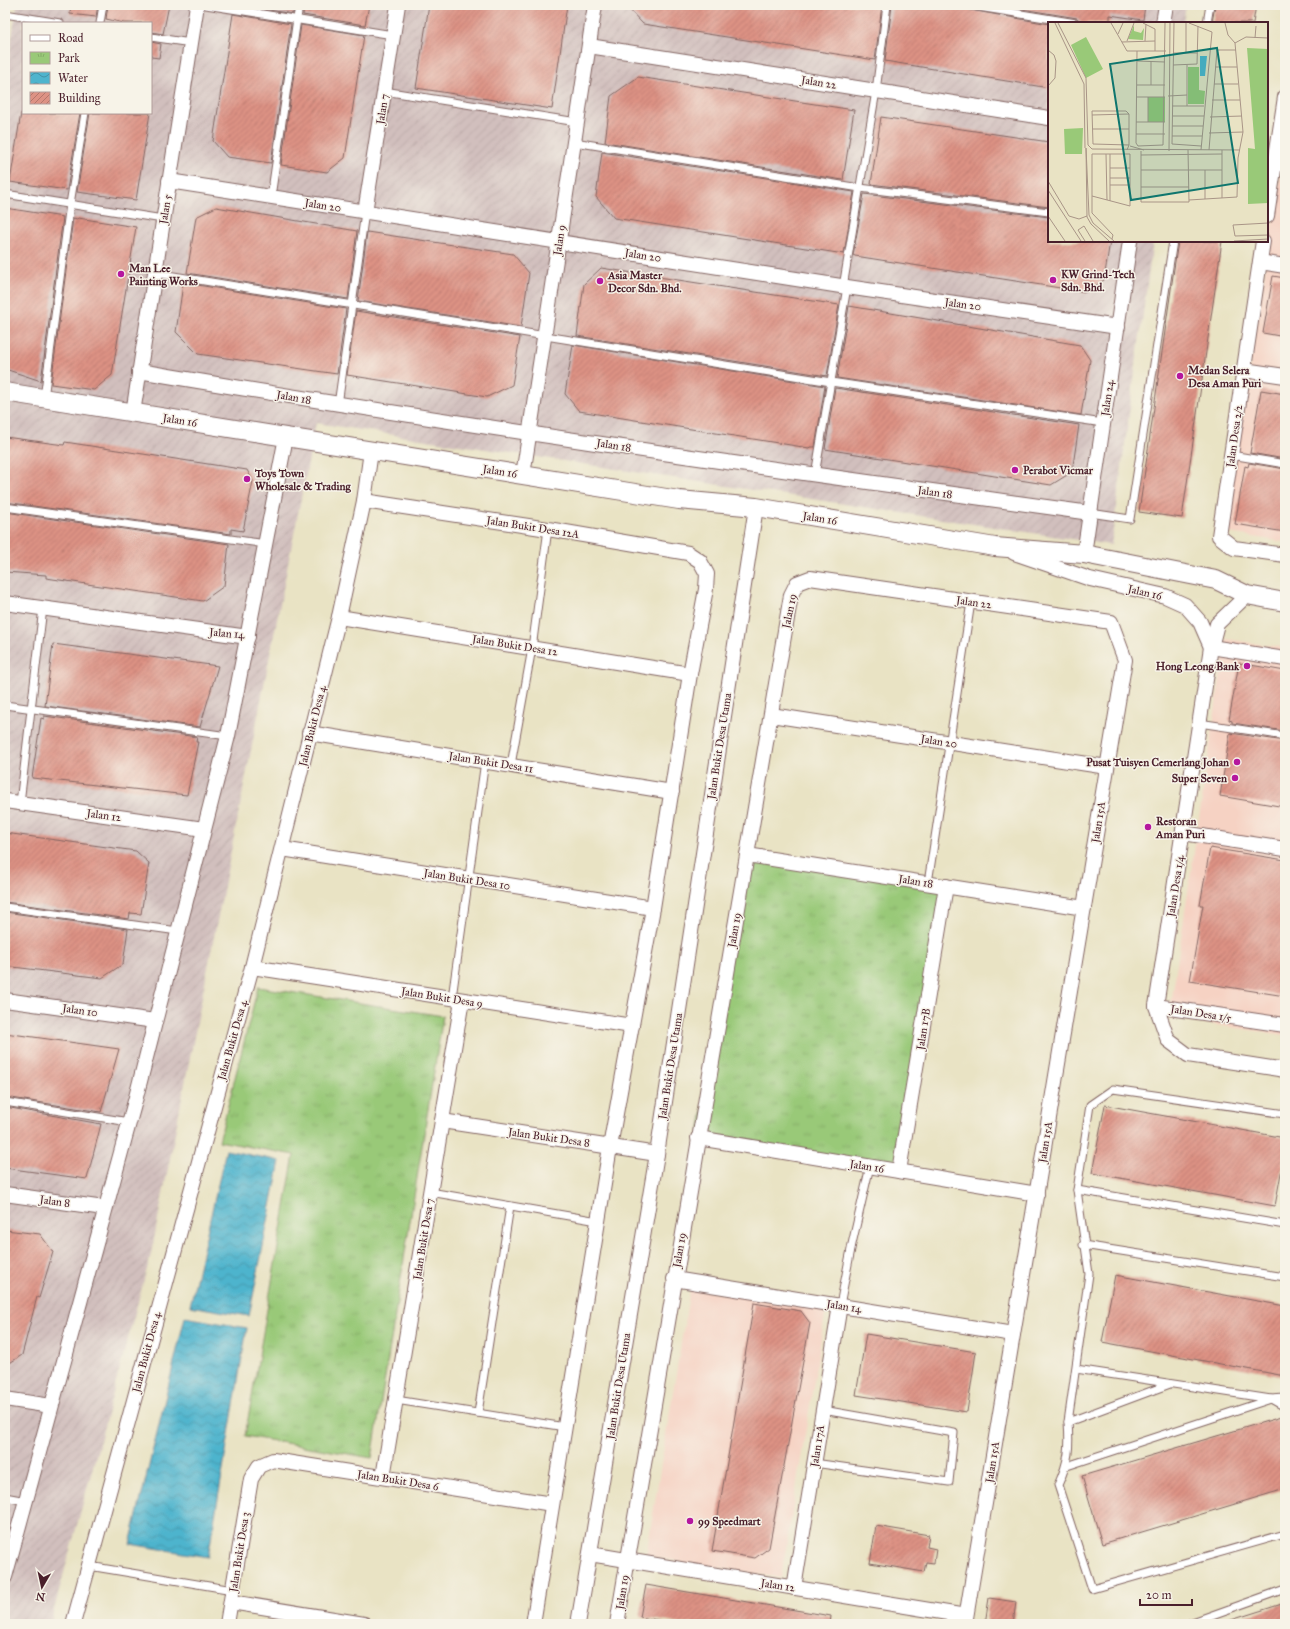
<svg xmlns="http://www.w3.org/2000/svg" width="1290" height="1629" font-family="'IM FELL Great Primer',serif">
<style>
.built{fill:#f6d2c3}
.industrial{fill:url(#industrial-furrows);fill-rule:evenodd}
.park{fill:url(#park-tufts);stroke:#727452}
.water{fill:url(#water-waves);stroke:#4c6a7c}
.building{fill:url(#building-hatch)}
.lines{fill:none;stroke-linecap:round;stroke-linejoin:round}
.service-casing{stroke:#826461;stroke-width:9}
.minor-casing{stroke:#826461;stroke-width:16}
.tertiary-casing{stroke:#826461;stroke-width:20}
.service{stroke:#fff;stroke-width:7}
.minor{stroke:#fff;stroke-width:14}
.tertiary{stroke:#fff;stroke-width:18}
.poi-dot{fill:#b5179e;stroke:#f7f3e8;stroke-width:1.5}
.labels{text-anchor:middle;stroke-width:3;stroke-linejoin:round;paint-order:stroke}
.street-label{font-size:11px;fill:#4a1f2b;stroke:#f7f3e8}
.poi-label{font-size:11px;font-weight:bold;fill:#4a1f2b;stroke:#f7f3e8;text-anchor:start}
.inset-road{fill:none;stroke:#a99587;stroke-width:1}
.view{fill:#0f766e;fill-opacity:0.15;stroke:#0f766e;stroke-width:2}
.inset-edge{fill:none;stroke:#4a1f2b;stroke-width:2}
</style>
<defs>
<pattern id="industrial-furrows" width="10" height="10" patternUnits="userSpaceOnUse"><rect width="10" height="10" fill="#d1bfbd"/><path d="M-1 1l2-2M0 10L10 0M9 11l2-2" fill="none" stroke="#b5a4a3"/></pattern>
<pattern id="park-tufts" width="24" height="20" patternUnits="userSpaceOnUse"><rect width="24" height="20" fill="#99c978"/><path d="M3 7l-1-3M5 7V3M7 7l1-3M15 17l-1-3M17 17v-4M19 17l1-3" fill="none" stroke="#85ac68"/></pattern>
<pattern id="water-waves" width="16" height="10" patternUnits="userSpaceOnUse"><rect width="16" height="10" fill="#4eb4cd"/><path d="M0 5q4-4 8 0t8 0" fill="none" stroke="#4392a7"/></pattern>
<pattern id="building-hatch" width="6" height="6" patternUnits="userSpaceOnUse"><rect width="6" height="6" fill="#dd9284"/><path d="M-1 1l2-2M0 6l6-6M5 7l2-2" fill="none" stroke="#b5776c"/></pattern>
</defs>
<rect width="100%" height="100%" fill="#f7f3e8"/>
<filter id="ink" filterUnits="userSpaceOnUse"><feTurbulence type="fractalNoise" baseFrequency=".025" numOctaves="2"/><feDisplacementMap in="SourceGraphic" scale="8" xChannelSelector="R" yChannelSelector="G"/><feConvolveMatrix kernelMatrix="1 2 1 2 8 2 1 2 1" color-interpolation-filters="sRGB"/></filter>
<filter id="wash" filterUnits="userSpaceOnUse"><feTurbulence type="fractalNoise" baseFrequency=".012" numOctaves="4" result="noise"/><feDisplacementMap in="SourceGraphic" scale="16" xChannelSelector="R" yChannelSelector="G"/><feGaussianBlur stdDeviation="0.9" result="paint"/><feColorMatrix in="noise" values="0 0 0 0 0 0 0 0 0 0 0 0 0 0 0 0 0 1.4 0 .05"/><feComposite in="paint" operator="in"/></filter>
<g filter="url(#wash)">
<rect width="100%" height="100%" fill="#e9e3c4"/>
<g class="built">
<path d="M 1285,147 L 1285,542 L 1223,532 Z"/>
<path d="M 1226,639 L 1285,648 L 1285,1035 L 1169,1018 Z"/>
<path d="M 690,1289 L 826,1309 L 781,1578 L 646,1556 Z"/>
</g>
<path class="industrial" d="M 17,5 L 1186,5 L 1183,23 L 1049,23 L 1049,241 L 1153,241 L 1111,545 L 316,423 L 151,1254 L 50,1624 L 5,1624 L 5,82 ZM 23,23 L 151,23 L 151,113 L 23,113 Z"/>
<g class="park">
<path d="M 747,855 L 946,886 L 899,1171 L 698,1138 Z"/>
<path d="M 258,987 L 443,1016 L 372,1458 L 245,1436 L 294,1155 L 219,1141 Z"/>
</g>
<g class="water">
<path d="M 226,1150 L 280,1161 L 249,1316 L 190,1306 Z"/>
<path d="M 185,1317 L 247,1328 L 208,1557 L 130,1544 Z"/>
</g>
<g id="blocks">
<g class="building">
<path d="M 71,5 L 98,5 L 96,17 L 70,14 Z"/>
<path d="M 108,5 L 169,5 L 163,34 L 151,32 L 151,23 L 124,23 L 106,19 Z"/>
<path d="M 238,5 L 294,5 L 293,14 Z"/>
<path d="M 304,5 L 369,5 L 365,25 L 303,15 Z"/>
<path d="M 429,5 L 567,5 L 552,109 L 416,88 Z"/>
<path d="M 625,5 L 882,5 L 875,60 L 643,24 Z"/>
<path d="M 892,5 L 943,5 L 1049,24 L 1049,88 L 885,61 Z"/>
<path d="M 997,5 L 1145,5 L 1143,20 L 1110,15 L 1110,23 L 1081,23 L 1077,18 Z"/>
<path d="M 1215,5 L 1256,5 L 1253,23 L 1212,23 Z"/>
<path d="M 233,14 L 291,24 L 271,163 L 227,157 L 213,141 Z"/>
<path d="M 301,25 L 364,35 L 345,158 L 327,172 L 281,165 Z"/>
<path d="M 151,42 L 161,44 L 159,58 L 151,57 Z"/>
<path d="M 638,77 L 854,110 L 843,180 L 605,142 L 611,96 Z"/>
<path d="M 21,113 L 80,113 L 67,190 L 10,182 Z"/>
<path d="M 90,113 L 150,113 L 136,200 L 77,192 Z"/>
<path d="M 881,117 L 1049,142 L 1049,207 L 871,184 Z"/>
<path d="M 602,152 L 854,192 L 844,254 L 614,218 L 596,197 Z"/>
<path d="M 864,194 L 1049,217 L 1049,241 L 1110,241 L 1104,280 L 1086,292 L 855,256 L 853,255 Z"/>
<path d="M 216,207 L 357,231 L 348,299 L 187,273 L 196,217 Z"/>
<path d="M 5,208 L 63,217 L 41,381 L 5,369 Z"/>
<path d="M 73,218 L 77,219 L 78,218 L 136,227 L 112,375 L 94,390 L 51,384 Z"/>
<path d="M 367,232 L 513,254 L 529,273 L 521,327 L 358,301 Z"/>
<path d="M 1178,241 L 1222,241 L 1182,518 L 1139,512 Z"/>
<path d="M 601,268 L 839,305 L 827,376 L 577,336 L 584,284 Z"/>
<path d="M 1273,276 L 1285,278 L 1285,337 L 1263,333 Z"/>
<path d="M 185,283 L 346,309 L 337,374 L 198,354 L 176,332 L 183,284 Z"/>
<path d="M 849,306 L 1080,345 L 1090,360 L 1081,415 L 837,378 Z"/>
<path d="M 356,311 L 520,337 L 512,385 L 487,397 L 347,375 Z"/>
<path d="M 573,345 L 825,386 L 815,447 L 810,447 L 809,448 L 579,411 L 565,394 Z"/>
<path d="M 835,388 L 1079,425 L 1072,472 L 1051,485 L 825,449 Z"/>
<path d="M 1261,390 L 1285,394 L 1285,459 L 1250,453 Z"/>
<path d="M 5,437 L 64,445 L 65,442 L 247,470 L 253,481 L 243,531 L 231,529 L 231,534 L 5,502 Z"/>
<path d="M 1249,463 L 1285,469 L 1285,532 L 1235,524 L 1245,466 L 1248,467 Z"/>
<path d="M 5,512 L 229,544 L 224,586 L 203,601 L 46,578 L 46,575 L 5,572 Z"/>
<path d="M 53,644 L 218,666 L 200,727 L 45,706 Z"/>
<path d="M 1239,663 L 1285,671 L 1285,731 L 1232,723 L 1232,721 L 1229,720 Z"/>
<path d="M 44,716 L 197,737 L 196,742 L 198,742 L 187,795 L 32,778 L 41,718 L 44,719 Z"/>
<path d="M 1230,733 L 1285,741 L 1285,807 L 1220,796 Z"/>
<path d="M 5,833 L 136,851 L 149,863 L 141,914 L 130,913 L 129,919 L 5,902 Z"/>
<path d="M 1210,848 L 1285,860 L 1285,996 L 1190,981 L 1203,905 L 1200,905 Z"/>
<path d="M 5,912 L 128,929 L 123,964 L 102,978 L 5,966 Z"/>
<path d="M 5,1033 L 119,1049 L 101,1112 L 5,1097 Z"/>
<path d="M 1105,1105 L 1285,1138 L 1285,1151 L 1275,1206 L 1092,1173 Z"/>
<path d="M 5,1107 L 101,1124 L 87,1179 L 5,1168 Z"/>
<path d="M 5,1230 L 40,1234 L 53,1252 L 39,1298 L 37,1297 L 22,1355 L 5,1366 Z"/>
<path d="M 1115,1275 L 1285,1306 L 1285,1376 L 1102,1342 Z"/>
<path d="M 754,1303 L 801,1311 L 810,1323 L 769,1548 L 755,1558 L 712,1551 Z"/>
<path d="M 866,1334 L 976,1352 L 967,1412 L 856,1395 Z"/>
<path d="M 1281,1417 L 1285,1429 L 1285,1489 L 1102,1544 L 1082,1476 Z"/>
<path d="M 876,1526 L 929,1535 L 927,1547 L 936,1549 L 934,1563 L 926,1562 L 924,1572 L 870,1563 Z"/>
<path d="M 646,1585 L 831,1616 L 830,1624 L 680,1624 L 640,1617 Z"/>
<path d="M 989,1598 L 1016,1602 L 1013,1624 L 985,1624 Z"/>
<path d="M 1285,1603 L 1285,1624 L 1228,1624 L 1228,1621 Z"/>
</g>
</g>
</g>
<g filter="url(#ink)">
<use href="#blocks" fill-opacity="0" stroke="#826461" stroke-width="1"/>
<g class="lines">
<defs>
<g id="service">
<path d="M 206,5 L 393,35"/>
<path d="M 966,5 L 1076,23"/>
<path d="M 5,14 L 60,23"/>
<path d="M 100,23 L 103,5"/>
<path d="M 1207,23 L 1210,5"/>
<path d="M 151,37 L 191,43"/>
<path d="M 384,91 L 577,122"/>
<path d="M 574,142 L 860,188 L 1049,212"/>
<path d="M 5,194 L 163,219"/>
<path d="M 271,197 L 299,5"/>
<path d="M 155,273 L 831,382 L 1103,423"/>
<path d="M 843,287 L 876,91 L 887,5"/>
<path d="M 44,398 L 70,204 L 85,113"/>
<path d="M 338,405 L 365,212"/>
<path d="M 1231,455 L 1285,464"/>
<path d="M 815,475 L 847,287"/>
<path d="M 5,507 L 266,544"/>
<path d="M 1090,513 L 1130,519 L 1173,241"/>
<path d="M 5,705 L 228,736"/>
<path d="M 1199,723 L 1285,736"/>
<path d="M 511,765 L 532,648 L 548,529"/>
<path d="M 20,803 L 43,608"/>
<path d="M 928,883 L 971,602"/>
<path d="M 5,907 L 178,931"/>
<path d="M 452,998 L 485,761"/>
<path d="M 5,1102 L 129,1122"/>
<path d="M 1285,1114 L 1113,1089 L 1090,1105 L 1077,1190 L 1089,1274 L 1068,1422 C 1070,1448 1069,1461 1058,1485 L 1092,1589 L 1285,1534"/>
<path d="M 1077,1190 L 1285,1225"/>
<path d="M 430,1192 L 598,1221"/>
<path d="M 1083,1245 L 1285,1277"/>
<path d="M 840,1305 L 852,1244 L 870,1166"/>
<path d="M 1285,1398 L 1271,1399 L 1285,1407"/>
<path d="M 396,1400 L 565,1427"/>
<path d="M 478,1413 L 510,1206"/>
<path d="M 1068,1422 L 1170,1384"/>
<path d="M 814,1463 L 949,1482 L 954,1433 L 823,1410"/>
<path d="M 1067,1466 L 1271,1399 L 1076,1369"/>
<path d="M 5,1497 L 26,1501"/>
<path d="M 89,1566 L 233,1590"/>
<path d="M 1187,1624 L 1285,1589"/>
</g>
<g id="minor">
<path d="M 1163,23 L 1166,5"/>
<path d="M 589,46 L 1049,118"/>
<path d="M 169,181 L 847,287 L 1118,327"/>
<path d="M 365,212 L 398,5"/>
<path d="M 1267,216 L 1285,97"/>
<path d="M 1263,241 L 1219,536 L 1234,548 L 1285,555"/>
<path d="M 1260,262 L 1285,266"/>
<path d="M 1244,370 L 1285,376"/>
<path d="M 139,371 C 455,425 772,469 1090,513"/>
<path d="M 133,413 L 197,5"/>
<path d="M 523,475 L 595,5"/>
<path d="M 364,501 L 548,529 L 688,553 L 700,561 L 707,574 L 706,589 L 690,674 L 653,908 L 610,1147 L 533,1624"/>
<path d="M 1014,553 L 1090,579 L 1165,596 L 1185,605 L 1200,622 L 1211,647"/>
<path d="M 1084,554 L 1130,241"/>
<path d="M 1247,595 L 1217,624 L 1211,647 L 1156,1006 L 1168,1040 L 1188,1055 L 1285,1070"/>
<path d="M 5,603 L 248,637"/>
<path d="M 339,617 L 690,674"/>
<path d="M 1211,647 L 1285,659"/>
<path d="M 771,715 L 1107,767"/>
<path d="M 309,733 L 672,792"/>
<path d="M 5,801 L 204,829"/>
<path d="M 1183,833 L 1285,849"/>
<path d="M 282,849 L 653,908"/>
<path d="M 747,855 L 1084,908"/>
<path d="M 252,967 L 632,1026"/>
<path d="M 5,1000 L 155,1021"/>
<path d="M 1156,1006 L 1285,1025"/>
<path d="M 442,1121 L 657,1154"/>
<path d="M 698,1138 L 1037,1194"/>
<path d="M 899,1171 L 946,886"/>
<path d="M 5,1194 L 104,1208"/>
<path d="M 674,1279 L 1013,1334"/>
<path d="M 5,1399 L 51,1406"/>
<path d="M 383,1477 L 462,1000"/>
<path d="M 590,1554 L 966,1616"/>
<path d="M 5,1577 L 135,1101 L 228,736 L 286,437"/>
<path d="M 794,1588 L 840,1305"/>
<path d="M 231,1602 L 364,1624"/>
<path d="M 73,1624 L 252,967 L 339,617 L 364,501 L 371,451"/>
<path d="M 227,1624 L 251,1479 L 259,1466 L 273,1460 L 552,1504"/>
<path d="M 578,1624 L 657,1154 L 756,507"/>
<path d="M 617,1624 L 791,595 L 797,583 L 810,578 L 1111,622 L 1125,660 L 965,1624"/>
</g>
<path id="tertiary" d="M 5,392 L 679,500 L 756,507 L 995,547 L 1084,554 L 1216,580 L 1247,595 L 1285,602"/>
</defs>
<use href="#service" class="service-casing"/>
<use href="#minor" class="minor-casing"/>
<use href="#tertiary" class="tertiary-casing"/>
<use href="#service" class="service"/>
<use href="#minor" class="minor"/>
<use href="#tertiary" class="tertiary"/>
</g>
</g>
<g class="poi-dot">
<circle cx="121" cy="274" r="4"/>
<circle cx="1053" cy="280" r="4"/>
<circle cx="600" cy="281" r="4"/>
<circle cx="1180" cy="376" r="4"/>
<circle cx="1015" cy="470" r="4"/>
<circle cx="247" cy="479" r="4"/>
<circle cx="1247" cy="666" r="4"/>
<circle cx="1237" cy="762" r="4"/>
<circle cx="1235" cy="778" r="4"/>
<circle cx="1148" cy="827" r="4"/>
<circle cx="690" cy="1521" r="4"/>
</g>
<g class="labels">
<g class="street-label">
<text transform="translate(819 82) rotate(9)" y="4">Jalan 22</text>
<text transform="translate(382 109) rotate(-81)" y="4">Jalan 7</text>
<text transform="translate(323 205) rotate(9)" y="4">Jalan 20</text>
<text transform="translate(165 209) rotate(-81)" y="4">Jalan 5</text>
<text transform="translate(559 240) rotate(-81)" y="4">Jalan 9</text>
<text transform="translate(643 255) rotate(9)" y="4">Jalan 20</text>
<text transform="translate(963 304) rotate(8)" y="4">Jalan 20</text>
<text transform="translate(294 397) rotate(10)" y="4">Jalan 18</text>
<text transform="translate(1107 398) rotate(-82)" y="4">Jalan 24</text>
<text transform="translate(180 420) rotate(9)" y="4">Jalan 16</text>
<text transform="translate(1234 436) rotate(-82)" y="4">Jalan Desa 2/2</text>
<text transform="translate(614 445) rotate(9)" y="4">Jalan 18</text>
<text transform="translate(500 471) rotate(9)" y="4">Jalan 16</text>
<text transform="translate(935 492) rotate(8)" y="4">Jalan 18</text>
<text transform="translate(820 518) rotate(9)" y="4">Jalan 16</text>
<text transform="translate(533 527) rotate(9)" y="4">Jalan Bukit Desa 12A</text>
<text transform="translate(1145 592) rotate(13)" y="4">Jalan 16</text>
<text transform="translate(974 602) rotate(8)" y="4">Jalan 22</text>
<text transform="translate(789 611) rotate(-78)" y="4">Jalan 19</text>
<text transform="translate(227 633) rotate(5)" y="4">Jalan 14</text>
<text transform="translate(515 645) rotate(9)" y="4">Jalan Bukit Desa 12</text>
<text transform="translate(312 726) rotate(-76)" y="4">Jalan Bukit Desa 4</text>
<text transform="translate(939 741) rotate(9)" y="4">Jalan 20</text>
<text transform="translate(719 746) rotate(-81)" y="4">Jalan Bukit Desa Utama</text>
<text transform="translate(491 762) rotate(9)" y="4">Jalan Bukit Desa 11</text>
<text transform="translate(104 815) rotate(8)" y="4">Jalan 12</text>
<text transform="translate(1098 822) rotate(-81)" y="4">Jalan 15A</text>
<text transform="translate(467 879) rotate(9)" y="4">Jalan Bukit Desa 10</text>
<text transform="translate(916 881) rotate(9)" y="4">Jalan 18</text>
<text transform="translate(1175 886) rotate(-81)" y="4">Jalan Desa 1/4</text>
<text transform="translate(734 930) rotate(-80)" y="4">Jalan 19</text>
<text transform="translate(442 997) rotate(9)" y="4">Jalan Bukit Desa 9</text>
<text transform="translate(80 1010) rotate(8)" y="4">Jalan 10</text>
<text transform="translate(1201 1013) rotate(9)" y="4">Jalan Desa 1/5</text>
<text transform="translate(923 1029) rotate(-81)" y="4">Jalan 17B</text>
<text transform="translate(232 1040) rotate(-74)" y="4">Jalan Bukit Desa 4</text>
<text transform="translate(670 1066) rotate(-81)" y="4">Jalan Bukit Desa Utama</text>
<text transform="translate(549 1137) rotate(8)" y="4">Jalan Bukit Desa 8</text>
<text transform="translate(1045 1142) rotate(-81)" y="4">Jalan 15A</text>
<text transform="translate(867 1166) rotate(9)" y="4">Jalan 16</text>
<text transform="translate(55 1201) rotate(8)" y="4">Jalan 8</text>
<text transform="translate(423 1239) rotate(-81)" y="4">Jalan Bukit Desa 7</text>
<text transform="translate(679 1250) rotate(-80)" y="4">Jalan 19</text>
<text transform="translate(844 1306) rotate(9)" y="4">Jalan 14</text>
<text transform="translate(146 1352) rotate(-75)" y="4">Jalan Bukit Desa 4</text>
<text transform="translate(618 1386) rotate(-81)" y="4">Jalan Bukit Desa Utama</text>
<text transform="translate(817 1446) rotate(-81)" y="4">Jalan 17A</text>
<text transform="translate(992 1462) rotate(-81)" y="4">Jalan 15A</text>
<text transform="translate(398 1480) rotate(9)" y="4">Jalan Bukit Desa 6</text>
<text transform="translate(239 1552) rotate(-81)" y="4">Jalan Bukit Desa 3</text>
<text transform="translate(778 1585) rotate(9)" y="4">Jalan 12</text>
<text transform="translate(622 1592) rotate(-81)" y="4">Jalan 19</text>
</g>
<g class="poi-label">
<text x="129" y="272">Man Lee<tspan x="129" dy="13">Painting Works</tspan></text>
<text x="1061" y="278">KW Grind-Tech<tspan x="1061" dy="13">Sdn. Bhd.</tspan></text>
<text x="608" y="279">Asia Master<tspan x="608" dy="13">Decor Sdn. Bhd.</tspan></text>
<text x="1188" y="374">Medan Selera<tspan x="1188" dy="13">Desa Aman Puri</tspan></text>
<text x="1023" y="474">Perabot Vicmar</text>
<text x="255" y="477">Toys Town<tspan x="255" dy="13">Wholesale &amp; Trading</tspan></text>
<text x="1239" y="670" text-anchor="end">Hong Leong Bank</text>
<text x="1229" y="766" text-anchor="end">Pusat Tuisyen Cemerlang Johan</text>
<text x="1227" y="782" text-anchor="end">Super Seven</text>
<text x="1156" y="825">Restoran<tspan x="1156" dy="13">Aman Puri</tspan></text>
<text x="698" y="1525">99 Speedmart</text>
</g>
</g>
<g transform="translate(1048 22)">
<rect width="220" height="220" fill="#e9e3c4"/>
<path d="M 199,26 L 220,27 L 220,181 L 200,182 L 200,126 L 207,127 Z" fill="#99c978"/>
<path d="M 86,3 L 86,9 L 93,11 L 96,6 L 95,18 L 80,17 ZM 38,15 L 55,47 L 38,56 L 23,23 ZM 140,45 L 151,45 L 151,68 L 157,69 L 156,82 L 140,82 ZM 100,75 L 117,75 L 117,100 L 100,100 ZM 35,106 L 34,132 L 17,132 L 16,107 Z" fill="#99c978"/>
<path d="M 152,34 L 159,34 L 157,54 L 152,54 Z" fill="#4eb4cd"/>
<path class="inset-road" d="M 7,1 L 36,62 L 37,126M 10,1 L 38,56 L 40,123M 63,1 L 79,29 L 118,29M 95,1 L 107,7 L 107,29M 126,1 L 124,122 L 153,124M 141,1 L 164,10 L 153,128M 70,12 L 75,1M 207,16 L 208,4M 79,19 L 86,1M 97,19 L 98,2M 74,20 L 107,19M 187,21 L 198,15 L 220,16M 0,28 L 6,33 L 8,39 L 7,56 L 0,64M 89,29 L 88,121 L 90,124 L 115,123 L 117,1M 125,31 L 149,31M 138,31 L 138,1M 89,39 L 117,40M 125,43 L 149,42 L 150,4M 167,45 L 189,45M 166,62 L 190,62M 89,63 L 117,63M 103,63 L 103,39M 120,74 L 139,73M 88,75 L 117,75M 164,78 L 192,78M 124,84 L 156,84M 139,84 L 139,43M 44,89 L 45,122 L 81,123M 44,89 L 78,89 L 81,92M 44,93 L 81,92M 124,94 L 156,94M 162,95 L 194,94M 88,100 L 117,100M 100,100 L 100,75M 124,104 L 155,104M 44,107 L 81,107M 161,111 L 195,110M 88,112 L 117,112M 124,114 L 154,114M 40,123 L 44,127 L 192,128M 82,124 L 96,128M 79,128 L 81,123 L 81,92M 161,128 L 169,28 L 188,28M 174,128 L 174,176M 93,129 L 93,180 L 141,180 L 140,128M 121,129 L 122,1M 58,132 L 59,178M 62,132 L 62,179M 93,133 L 174,132M 62,146 L 82,146M 93,148 L 174,148M 157,148 L 157,177M 62,156 L 82,156M 0,159 L 21,194 L 31,197 L 39,194M 62,163 L 82,163M 93,165 L 141,165M 0,168 L 33,219M 44,174 L 82,184 L 82,132 L 44,132 L 44,191M 141,178 L 189,175 L 190,136 L 195,110 L 187,21 L 180,13 L 177,1M 44,191 L 65,213 L 64,217M 0,194 L 17,219M 220,201 L 185,203 L 187,214 L 220,213M 37,219 L 30,208 L 36,204 L 45,219M 61,219 L 43,202 L 39,195 L 38,126 L 41,193 L 45,201 L 66,219M 186,219 L 220,217"/>
<path class="view" d="M 169,26 L 190,161 L 83,178 L 62,42 Z"/>
<rect width="220" height="220" class="inset-edge"/>
</g>
<rect width="1290" height="1629" fill="none" stroke="#f7f3e8" stroke-width="20"/>
<rect x="22" y="22" width="130" height="92" fill="#f7f3e8" stroke="#b29e9c"/>
<rect x="30" y="35" width="20" height="6" fill="#ffffff" stroke="#b29e9c"/>
<text x="58" y="42" font-size="12" fill="#4a1f2b">Road</text>
<rect x="30" y="52" width="20" height="12" fill="url(#park-tufts)" stroke="#b29e9c"/>
<text x="58" y="62" font-size="12" fill="#4a1f2b">Park</text>
<rect x="30" y="72" width="20" height="12" fill="url(#water-waves)" stroke="#b29e9c"/>
<text x="58" y="82" font-size="12" fill="#4a1f2b">Water</text>
<rect x="30" y="92" width="20" height="12" fill="url(#building-hatch)" stroke="#b29e9c"/>
<text x="58" y="102" font-size="12" fill="#4a1f2b">Building</text>
<g transform="translate(42 1587) rotate(189)" stroke="#f7f3e8" stroke-width="3" paint-order="stroke">
<path d="M0-3L7 15L0 10L-7 15Z" fill="#4a1f2b"/>
<text y="-6" font-size="11" font-weight="bold" text-anchor="middle" fill="#4a1f2b">N</text>
</g>
<path d="M1140 1599v6h52v-6" fill="none" stroke="#4a1f2b" stroke-width="2"/>
<text x="1146" y="1599" font-size="12" fill="#4a1f2b" stroke="#f7f3e8" stroke-width="3" paint-order="stroke">20 m</text>
</svg>
